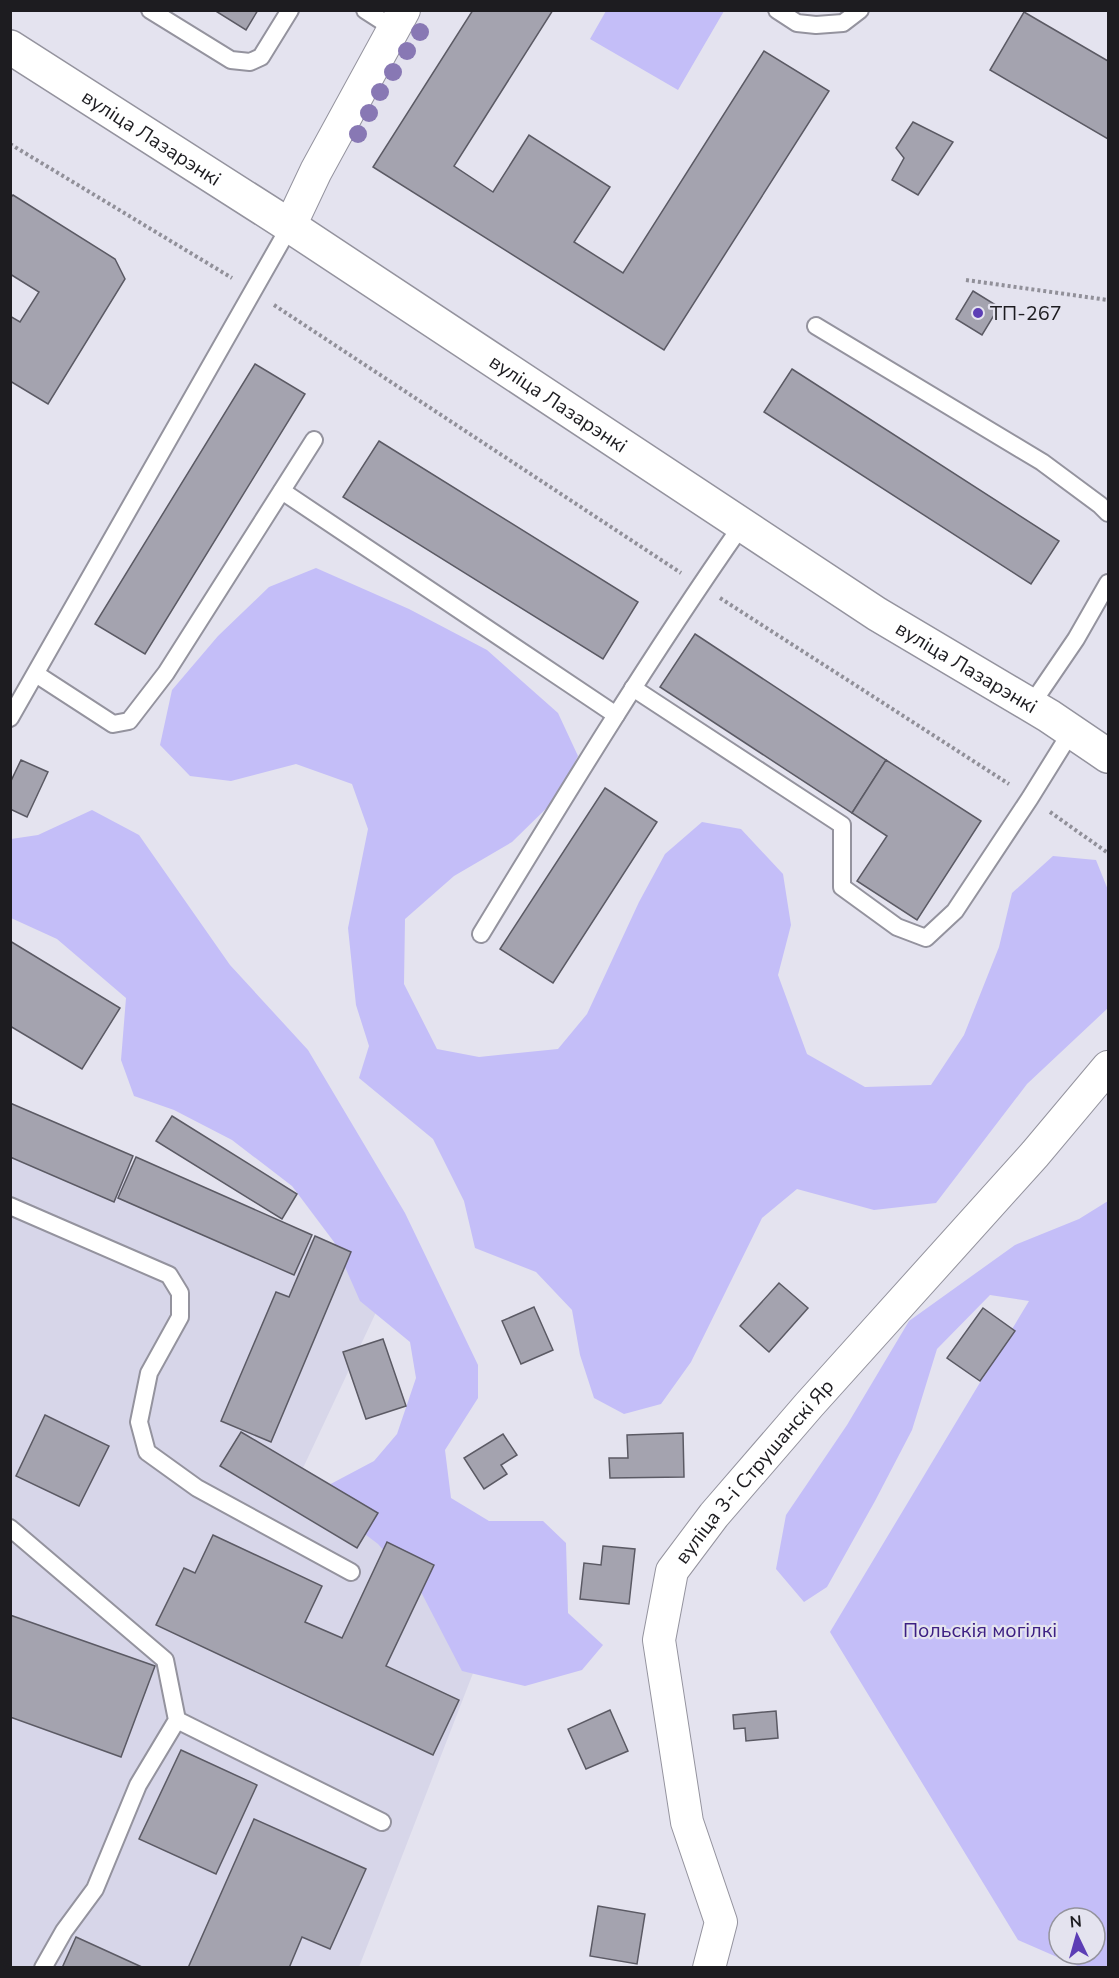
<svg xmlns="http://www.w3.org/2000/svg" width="1119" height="1978" font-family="'Nunito Sans',sans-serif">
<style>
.built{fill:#d7d6e9}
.green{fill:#c4bef8;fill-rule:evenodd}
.building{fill:#a4a3af;stroke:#5b5a64;stroke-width:1.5}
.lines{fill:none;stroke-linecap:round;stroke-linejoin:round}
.service-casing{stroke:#94939e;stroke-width:20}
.minor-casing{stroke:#94939e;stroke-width:34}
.primary-casing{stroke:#94939e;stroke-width:36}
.path{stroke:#919099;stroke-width:4;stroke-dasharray:3 3;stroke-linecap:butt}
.service{stroke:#fff;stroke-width:16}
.minor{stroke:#fff;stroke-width:32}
.primary{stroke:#fff;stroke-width:33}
.tree{fill:#8878b4}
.poi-dot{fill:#5c3db5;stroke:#e4e3ef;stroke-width:2}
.labels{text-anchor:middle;stroke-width:4.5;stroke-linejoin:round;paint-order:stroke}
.street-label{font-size:20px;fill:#1d1c20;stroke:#e4e3ef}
.poi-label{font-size:20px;fill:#1d1c20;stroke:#e4e3ef;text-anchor:start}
.park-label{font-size:20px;fill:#3d2083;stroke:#e4e3ef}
</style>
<rect width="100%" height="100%" fill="#e4e3ef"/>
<path class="built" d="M 10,1116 L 394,1274 L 303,1468 L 508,1583 L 359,1967 L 11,1967 Z"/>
<g class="green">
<path d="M 606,11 L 606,10 L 724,11 L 678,90 L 590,39 Z"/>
<path d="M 316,568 L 409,609 L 487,650 L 558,713 L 578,756 L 556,799 L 512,842 L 454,876 L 405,919 L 404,984 L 437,1049 L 479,1057 L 558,1049 L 587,1014 L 639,902 L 665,854 L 702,822 L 741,829 L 783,874 L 791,925 L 778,975 L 807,1054 L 865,1087 L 931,1085 L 964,1035 L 999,947 L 1012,893 L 1053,856 L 1096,860 L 1108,890 L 1108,1008 L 1027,1084 L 936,1203 L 874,1210 L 797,1189 L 762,1218 L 691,1362 L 661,1404 L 624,1414 L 594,1398 L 580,1355 L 572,1310 L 536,1272 L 475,1248 L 464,1201 L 433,1139 L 359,1078 L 369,1046 L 356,1005 L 348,928 L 368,829 L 352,784 L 296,764 L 231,781 L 190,776 L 160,745 L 172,690 L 218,636 L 269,587 Z"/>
<path d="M 92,810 L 139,835 L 230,965 L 308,1050 L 405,1213 L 478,1365 L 478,1398 L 445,1450 L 451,1498 L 489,1521 L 543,1521 L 566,1543 L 568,1613 L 603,1645 L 582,1670 L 525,1686 L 462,1671 L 421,1592 L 378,1544 L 336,1512 L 325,1487 L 374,1461 L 397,1434 L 416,1378 L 410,1342 L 360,1301 L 334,1242 L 292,1186 L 232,1140 L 174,1110 L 134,1096 L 121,1060 L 126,998 L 57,939 L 11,918 L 11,839 L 38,835 Z"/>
<path d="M 1108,1201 L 1108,1967 L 1080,1967 L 1018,1940 L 830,1632 L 1029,1301 L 990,1295 L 937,1349 L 912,1430 L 875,1501 L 827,1587 L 804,1602 L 776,1569 L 786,1515 L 847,1425 L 909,1321 L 1015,1245 L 1079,1219 ZM 1059,1918 L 1095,1918 L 1095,1954 L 1059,1954 Z"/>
</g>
<g class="building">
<path d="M 214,10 L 258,10 L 246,30 Z"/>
<path d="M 473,10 L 553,10 L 454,166 L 493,192 L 529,135 L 610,187 L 574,242 L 623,273 L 764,51 L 829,91 L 664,350 L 373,167 Z"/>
<path d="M 1024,12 L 1108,61 L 1108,139 L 990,70 Z"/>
<path d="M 913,122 L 953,142 L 918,195 L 892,180 L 904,158 L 896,148 Z"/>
<path d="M 13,195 L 115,259 L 125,279 L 48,404 L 10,381 L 10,316 L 20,322 L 39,292 L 10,274 L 10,198 Z"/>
<path d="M 973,291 L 999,307 L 982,335 L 956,319 Z"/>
<path d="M 255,364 L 305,394 L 145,654 L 95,624 Z"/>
<path d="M 792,369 L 1059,541 L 1031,584 L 764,412 Z"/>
<path d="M 379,441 L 638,602 L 603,659 L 343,497 Z"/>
<path d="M 695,634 L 886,760 L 852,813 L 660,687 Z"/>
<path d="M 21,760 L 48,772 L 27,817 L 10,809 L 10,783 Z"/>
<path d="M 886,760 L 981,821 L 917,920 L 857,881 L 887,836 L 852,813 Z"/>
<path d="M 605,788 L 657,822 L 553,983 L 500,949 Z"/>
<path d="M 10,941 L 120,1008 L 82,1069 L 10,1026 Z"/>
<path d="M 10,1103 L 133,1156 L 114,1202 L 10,1157 Z"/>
<path d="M 172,1116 L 297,1194 L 282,1219 L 156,1141 Z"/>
<path d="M 136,1157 L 312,1235 L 294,1275 L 118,1198 Z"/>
<path d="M 315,1236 L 351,1252 L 271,1442 L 221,1421 L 276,1292 L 289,1297 Z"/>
<path d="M 779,1283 L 808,1308 L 769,1352 L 740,1326 Z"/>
<path d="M 534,1307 L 553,1350 L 521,1364 L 502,1321 Z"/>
<path d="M 983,1308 L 1015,1331 L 980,1381 L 947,1358 Z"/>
<path d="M 383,1339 L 406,1406 L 366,1419 L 343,1352 Z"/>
<path d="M 45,1415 L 109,1446 L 79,1506 L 16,1476 Z"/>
<path d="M 241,1432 L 378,1513 L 357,1548 L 220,1466 Z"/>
<path d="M 683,1433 L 684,1477 L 610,1478 L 609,1458 L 628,1458 L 627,1435 Z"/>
<path d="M 503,1434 L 517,1455 L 501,1465 L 507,1474 L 484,1489 L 464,1458 Z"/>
<path d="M 213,1535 L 322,1586 L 305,1622 L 342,1638 L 387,1542 L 434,1565 L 386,1666 L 459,1700 L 433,1755 L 156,1625 L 184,1568 L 195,1573 Z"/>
<path d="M 603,1546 L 635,1549 L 629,1604 L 580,1599 L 584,1563 L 601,1565 Z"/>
<path d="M 10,1615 L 155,1666 L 121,1757 L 10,1717 Z"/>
<path d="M 610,1710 L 628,1751 L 586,1769 L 568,1729 Z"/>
<path d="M 776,1711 L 778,1738 L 746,1741 L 745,1728 L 734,1729 L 733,1715 Z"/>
<path d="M 181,1750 L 257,1785 L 216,1874 L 139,1839 Z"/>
<path d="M 254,1819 L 366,1869 L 330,1949 L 302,1937 L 289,1968 L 188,1968 Z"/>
<path d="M 598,1906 L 645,1914 L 637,1964 L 590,1956 Z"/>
<path d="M 76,1937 L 144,1968 L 62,1968 Z"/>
</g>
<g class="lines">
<defs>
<g id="service">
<path d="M 150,10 L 231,60 L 250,62 L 261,57 L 290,10"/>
<path d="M 365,10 L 393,28"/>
<path d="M 777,10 L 797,23 L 816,25 L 843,23 L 860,10"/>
<path d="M 816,326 L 1042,462 L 1100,505 L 1108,513"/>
<path d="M 282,491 L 616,715"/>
<path d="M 36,674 L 113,724 L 129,721 L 166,673 L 314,440"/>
<path d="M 633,688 L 842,825 L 842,887 L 897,927 L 926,938 L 955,911 L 1030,798 L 1071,732"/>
<path d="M 1031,705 L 1076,639 L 1108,583"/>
<path d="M 10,718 L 290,226"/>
<path d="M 481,934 C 565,796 649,658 742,525"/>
<path d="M 10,1206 L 169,1275 L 180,1293 L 180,1317 L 149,1373 L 139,1422 L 147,1452 L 197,1488 L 351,1572"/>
<path d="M 10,1528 L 165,1660 L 177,1720 L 138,1785 L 95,1889 L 64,1931 L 43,1968"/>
<path d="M 177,1720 L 382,1822"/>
</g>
<g id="minor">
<path d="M 290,226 L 316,171 L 404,10"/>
<path id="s1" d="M 709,1968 L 721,1922 L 687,1822 L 659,1640 L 672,1571 L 714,1515 L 809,1405 L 1035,1154 L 1108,1067"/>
</g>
<g id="primary">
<path id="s2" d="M 10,47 L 290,226 L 877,614 L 1049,716 L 1108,756"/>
</g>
</defs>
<use href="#service" class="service-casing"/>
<use href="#minor" class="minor-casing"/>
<use href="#primary" class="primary-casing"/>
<g class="path">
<path d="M 10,144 L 232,278"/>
<path d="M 966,280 L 1108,300"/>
<path d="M 274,305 L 681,573"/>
<path d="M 720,598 L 1009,784"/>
<path d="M 1050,812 L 1108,853"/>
</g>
<use href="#service" class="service"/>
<use href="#minor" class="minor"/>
<use href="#primary" class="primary"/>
</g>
<g class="tree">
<circle cx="420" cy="32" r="9"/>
<circle cx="407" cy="51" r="9"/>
<circle cx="393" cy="72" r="9"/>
<circle cx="380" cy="92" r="9"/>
<circle cx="369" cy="113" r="9"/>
<circle cx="358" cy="134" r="9"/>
</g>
<circle class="poi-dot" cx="978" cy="313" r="6"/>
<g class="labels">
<g class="street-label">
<text dy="7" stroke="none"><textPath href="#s2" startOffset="168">вуліца Лазарэнкі</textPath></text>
<text dy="7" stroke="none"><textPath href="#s2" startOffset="654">вуліца Лазарэнкі</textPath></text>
<text dy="7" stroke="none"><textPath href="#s2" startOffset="1140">вуліца Лазарэнкі</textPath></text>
<text dy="7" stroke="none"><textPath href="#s1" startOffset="537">вуліца 3-і Струшанскі Яр</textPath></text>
</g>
<g class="poi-label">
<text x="990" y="320">ТП-267</text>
</g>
<g class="park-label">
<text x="980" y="1637">Польскія могілкі</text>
</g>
</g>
<rect width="1119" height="1978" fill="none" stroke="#1d1c20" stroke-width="24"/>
<g transform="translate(1077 1936) rotate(355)"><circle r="28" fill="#e4e3ef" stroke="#94939c" stroke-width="1.5"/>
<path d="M0-4.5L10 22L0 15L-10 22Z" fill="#5c3db5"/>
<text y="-9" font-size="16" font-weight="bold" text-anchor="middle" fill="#1d1c20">N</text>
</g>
</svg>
